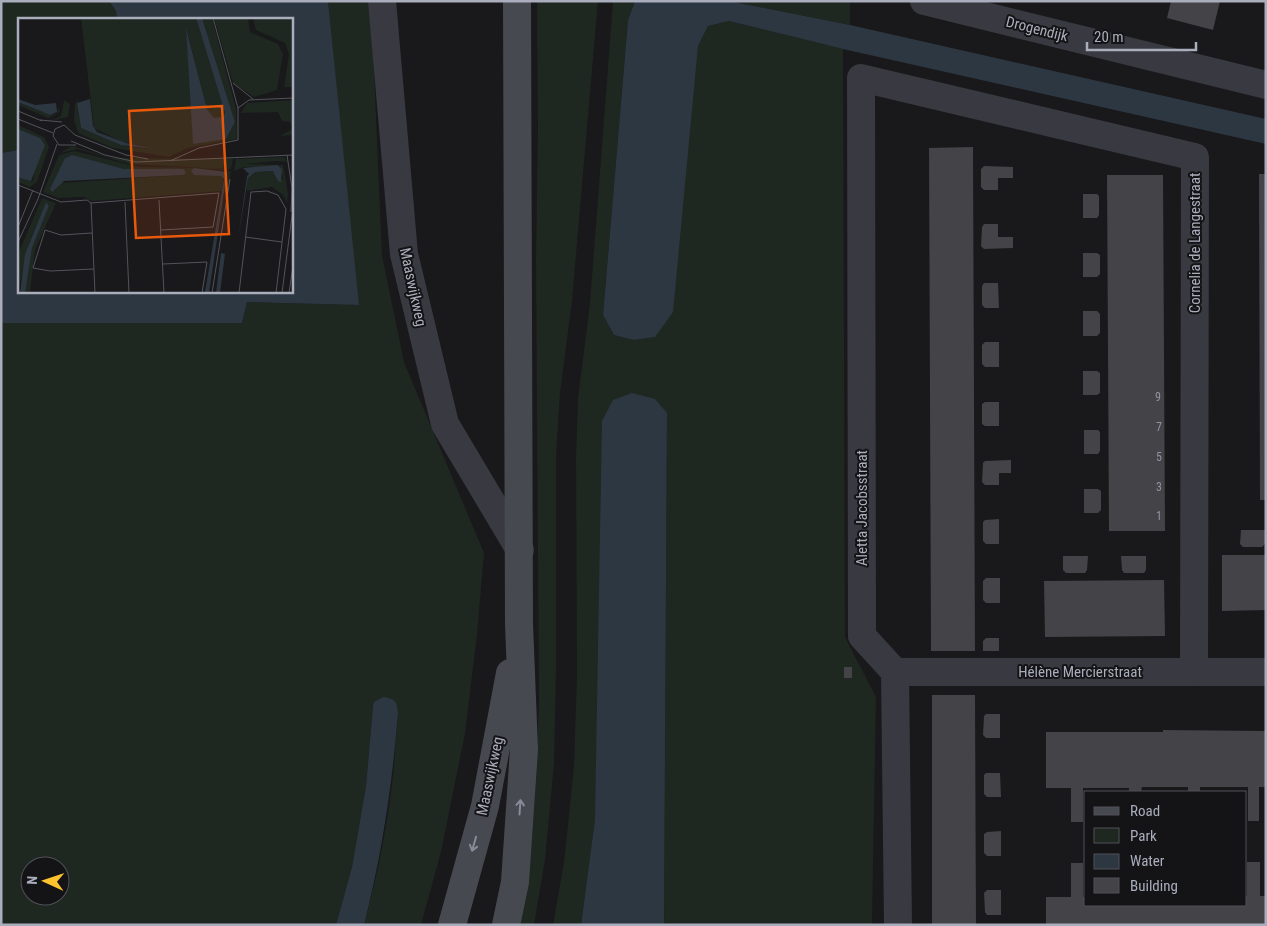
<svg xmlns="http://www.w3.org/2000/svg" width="1267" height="926" font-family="'Roboto Condensed',sans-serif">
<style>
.green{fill:#1e2720;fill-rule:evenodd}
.water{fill:#2d3741}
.building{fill:#434348}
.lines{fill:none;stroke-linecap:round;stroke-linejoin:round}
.street{stroke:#393a41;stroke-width:28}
.secondary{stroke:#474951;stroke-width:28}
.oneway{stroke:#878b97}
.labels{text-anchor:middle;stroke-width:4;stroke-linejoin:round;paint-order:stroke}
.number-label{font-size:12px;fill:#90939f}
.street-label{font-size:15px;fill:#aaaebc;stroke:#141316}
.inset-road{fill:none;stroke:#53545b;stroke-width:1}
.view{fill:#e8590c;fill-opacity:0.15;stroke:#e8590c;stroke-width:2.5}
.inset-edge{fill:none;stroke:#aaaebc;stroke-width:2.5}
</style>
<rect width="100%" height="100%" fill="#19181b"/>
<g class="green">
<path d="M 1,1 L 109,1 L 116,11 L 117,19 L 19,19 L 19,150 L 1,153 Z"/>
<path d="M 328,1 L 371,1 L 382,255 L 404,362 L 484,553 L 477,635 L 465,734 L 441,852 L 421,925 L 364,925 C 379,868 391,810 395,752 C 396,736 398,721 398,706 L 373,706 L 366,786 L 352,867 L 336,925 L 1,925 L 1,323 L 242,323 L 247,302 L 358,305 ZM 30,866 L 60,866 L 60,896 L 30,896 Z"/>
<path d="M 537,1 L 598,1 L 572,301 L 560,393 L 556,456 L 556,670 L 554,764 L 545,860 L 534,925 L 515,925 L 536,770 L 539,704 L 536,259 L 538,129 Z"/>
<path d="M 613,1 L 635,1 L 628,20 L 603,315 L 614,335 L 634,340 L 655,337 L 698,46 L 708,26 L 729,21 L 843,49 L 845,637 L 876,697 L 872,925 L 664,925 L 667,413 L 595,819 L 581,925 L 553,925 L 564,862 L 574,766 L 577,674 L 576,459 L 578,398 L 590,303 Z"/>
<path d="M 729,1 L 850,1 L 850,25 Z"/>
</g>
<g class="water">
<path d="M 109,1 L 328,1 L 359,305 L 247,302 L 242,323 L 1,323 L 1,153 L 19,150 L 19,291 L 291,291 L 291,19 L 117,19 L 116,11 Z"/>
<path d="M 635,1 L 729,1 L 850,25 L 1266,119 L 1266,144 L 843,49 L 729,21 L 708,26 L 698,46 L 673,312 L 655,337 L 634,340 L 614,335 L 603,315 L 628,20 Z"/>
<path d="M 632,393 L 655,399 L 667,413 L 664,925 L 581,925 L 595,819 L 602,421 L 613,400 Z"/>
<path d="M 383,697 C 394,698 398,702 398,713 C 392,787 382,853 364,925 L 336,925 L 352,867 L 366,786 L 373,706 L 374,702 Z"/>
</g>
<g class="building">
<path d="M 1171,1 L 1220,1 L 1213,30 L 1167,18 Z"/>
<path d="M 973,147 L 975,651 L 931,651 L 929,148 Z"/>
<path d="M 984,166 L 1013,167 L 1013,178 L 998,178 L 998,190 L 984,190 L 981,187 L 981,169 Z"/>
<path d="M 1259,174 L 1266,174 L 1266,500 L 1260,500 Z"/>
<path d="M 1107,175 L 1163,175 L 1165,531 L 1109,531 Z"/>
<path d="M 1083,194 L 1097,194 L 1099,196 L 1099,215 L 1097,218 L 1083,218 Z"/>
<path d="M 984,224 L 998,224 L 998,237 L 1013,237 L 1013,248 L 984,249 L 981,246 L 982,227 Z"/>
<path d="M 1083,253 L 1097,253 L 1100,255 L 1100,274 L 1097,277 L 1083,277 Z"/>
<path d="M 984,283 L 998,283 L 999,308 L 985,308 L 982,305 L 982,286 Z"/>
<path d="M 1083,311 L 1097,311 L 1100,314 L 1100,333 L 1097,336 L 1083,336 Z"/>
<path d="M 985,342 L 999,342 L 999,367 L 985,367 L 982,364 L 982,345 Z"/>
<path d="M 1083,371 L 1097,371 L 1100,373 L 1100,393 L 1097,395 L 1083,395 Z"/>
<path d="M 985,402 L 999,402 L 999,426 L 985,426 L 982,424 L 982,404 Z"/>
<path d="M 1084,430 L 1098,430 L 1100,432 L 1100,451 L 1098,454 L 1084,454 Z"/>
<path d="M 1011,460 L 1011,473 L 999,473 L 999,485 L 985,485 L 982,482 L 983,463 L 985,461 Z"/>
<path d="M 1084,489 L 1098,489 L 1101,491 L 1101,510 L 1098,513 L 1084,513 Z"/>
<path d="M 999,519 L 999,544 L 986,544 L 983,541 L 983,522 L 985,520 Z"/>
<path d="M 1241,530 L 1265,530 L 1265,544 L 1262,547 L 1243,547 L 1240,544 Z"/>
<path d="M 1222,555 L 1266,555 L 1266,610 L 1222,611 Z"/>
<path d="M 1063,556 L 1088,556 L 1087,570 L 1085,573 L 1066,573 L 1063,570 Z"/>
<path d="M 1121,556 L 1146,556 L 1146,570 L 1144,573 L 1124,573 L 1122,570 Z"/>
<path d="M 986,578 L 1000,578 L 1000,603 L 986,603 L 983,600 L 983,581 Z"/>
<path d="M 1164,580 L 1165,636 L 1045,637 L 1044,581 Z"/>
<path d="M 986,638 L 999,638 L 999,651 L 983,651 L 983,641 Z"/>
<rect x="844" y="667" width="8" height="11"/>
<path d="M 932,695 L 975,695 L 976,925 L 932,925 Z"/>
<path d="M 986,714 L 1000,714 L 1000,738 L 986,738 L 983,735 L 984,716 Z"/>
<path d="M 1163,730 L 1266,731 L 1266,787 L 1259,787 L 1259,821 L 1248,821 L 1248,787 L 1200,787 L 1200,792 L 1188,792 L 1188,787 L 1142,787 L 1141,792 L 1129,792 L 1129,788 L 1083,788 L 1083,822 L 1071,822 L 1071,788 L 1046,788 L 1046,732 L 1163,732 Z"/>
<path d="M 986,773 L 1000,773 L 1001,797 L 987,797 L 984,794 L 984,775 Z"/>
<path d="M 1001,831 L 1001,856 L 987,856 L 984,853 L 984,834 L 987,832 Z"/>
<path d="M 1247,862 L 1260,862 L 1260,896 L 1266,896 L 1266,925 L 1046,925 L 1046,897 L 1071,897 L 1071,863 L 1083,863 L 1083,897 L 1086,897 L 1086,905 L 1246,905 L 1246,896 L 1247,896 Z"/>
<path d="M 987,890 L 1001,890 L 1001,915 L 987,915 L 985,912 L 984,893 Z"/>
</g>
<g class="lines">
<g class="street">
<path d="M 382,1 L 404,254 L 445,424 L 520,550"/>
<path d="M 924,1 L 1266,85"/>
<path d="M 895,672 L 1266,672"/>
<path d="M 898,925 L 895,672 L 862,636 L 861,78 L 1195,157 L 1194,672"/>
</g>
<g class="secondary">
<path d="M 452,925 L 485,806 L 510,673"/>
<path d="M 506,925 L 515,882 L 524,749 L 519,624 L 517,1"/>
</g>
</g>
<defs><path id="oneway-shaft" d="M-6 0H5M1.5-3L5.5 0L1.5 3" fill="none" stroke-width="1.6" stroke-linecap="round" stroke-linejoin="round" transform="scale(1.25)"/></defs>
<g class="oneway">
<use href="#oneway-shaft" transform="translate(520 807) rotate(-86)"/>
<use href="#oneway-shaft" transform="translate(474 844) rotate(106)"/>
</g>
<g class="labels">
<g class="number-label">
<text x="1158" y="401">9</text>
<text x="1159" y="431">7</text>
<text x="1159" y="461">5</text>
<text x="1159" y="491">3</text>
<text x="1159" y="520">1</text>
</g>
<g class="street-label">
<text transform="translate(1037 29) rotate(14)" y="5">Drogendijk</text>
<text transform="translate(1195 243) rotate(-90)" y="5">Cornelia de Langestraat</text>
<text transform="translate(413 287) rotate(78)" y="5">Maaswijkweg</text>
<text transform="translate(862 508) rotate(-90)" y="5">Aletta Jacobsstraat</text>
<text x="1080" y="677">Hélène Mercierstraat</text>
<text transform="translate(490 776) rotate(-78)" y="5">Maaswijkweg</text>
</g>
</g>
<g transform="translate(18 18)">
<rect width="275" height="275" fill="#19181b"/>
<path d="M 63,0 L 178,0 L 207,95 L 204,100 L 196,100 L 189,91 L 169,13 L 176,125 L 208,121 L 217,104 L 184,0 L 194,0 L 218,91 L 219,121 L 170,130 L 151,139 L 95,130 L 60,115 L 56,102 L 57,86 L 61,80 L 59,86 L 63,110 L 111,129 L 136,131 L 104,124 L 76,110 ZM 196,0 L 230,0 L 232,14 L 260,26 L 265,36 L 259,72 L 236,79 L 215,65 ZM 235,0 L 275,0 L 275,69 L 266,69 L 271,36 L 267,25 L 238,12 ZM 46,82 L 52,86 L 50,99 L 33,103 L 43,98 ZM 275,82 L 275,117 L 262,118 L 273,112 L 274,108 L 272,104 L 264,103 L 260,94 L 223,95 L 229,85 ZM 0,84 L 32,97 L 39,95 L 40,89 L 42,94 L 30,100 L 0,87 ZM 0,107 L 26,119 L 31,129 L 19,164 L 12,169 L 0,164 L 0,155 L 2,160 L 15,163 L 22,120 L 0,111 ZM 54,128 L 93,140 L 215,141 L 213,151 L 111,146 L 60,131 L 42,135 ZM 56,133 L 120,149 L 208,150 L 213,154 L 210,173 L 206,174 L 209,152 L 176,150 L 205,159 L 204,173 L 74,183 L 65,179 L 40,180 L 25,174 L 41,137 ZM 51,138 L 106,151 L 166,157 L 42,165 L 47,140 ZM 266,139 L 270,144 L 258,143 L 227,146 L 265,147 L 270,175 L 269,185 L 265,177 L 254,169 L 228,173 L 230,160 L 235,154 L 258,153 L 260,163 L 265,161 L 263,150 L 226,149 L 216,153 L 218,141 ZM 24,180 L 38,185 L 17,232 L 12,275 L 7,275 L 8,258 L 14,230 L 31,188 L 28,184 L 10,228 L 0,275 L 0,236 Z" fill="#1e2720" fill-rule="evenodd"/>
<path d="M 178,0 L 184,0 L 217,104 L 208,121 L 175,126 L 168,10 L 189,91 L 196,100 L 204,99 L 207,95 ZM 0,81 L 17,87 L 38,85 L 39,94 L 32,97 L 0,84 ZM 72,81 L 75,108 L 79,114 L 108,125 L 136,131 L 103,127 L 63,110 L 59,85 ZM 0,111 L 22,120 L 27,127 L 13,163 L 2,160 L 0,155 ZM 54,137 L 106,151 L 165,151 L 168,154 L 166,157 L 46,163 L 34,174 L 32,171 L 47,140 ZM 259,147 L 264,151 L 263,164 L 260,163 L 255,153 L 237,154 L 230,160 L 220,222 L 229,158 L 231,156 L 225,150 ZM 176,150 L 209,154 L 191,275 L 187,274 L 206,161 L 203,158 L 176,157 L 173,153 ZM 28,184 L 31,188 L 14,230 L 7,275 L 2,275 L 7,236 ZM 203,235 L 207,236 L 202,275 L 198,275 Z" fill="#2d3741"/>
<path class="inset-road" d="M 215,65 L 235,81M 220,90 L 231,82 L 275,80M 0,93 L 24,103M 0,101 L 35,115M 22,102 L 44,104M 57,117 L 108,137 L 130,141M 57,117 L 46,107 L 37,111 L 35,118 L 41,127 L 58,127M 53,123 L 87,137 L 118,144 L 275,137M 269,137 L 274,170 L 273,194M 152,143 L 181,130 L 220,122 L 220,90 L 195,0M 0,167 L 43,184 L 69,182 L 73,185 L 201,175 L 195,209 L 143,212M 141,182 L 146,275M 107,184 L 111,275M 73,185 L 77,275M 0,209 L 15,172M 74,215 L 43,217 L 27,212 L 15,250 L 32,253 L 76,251M 227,219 L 264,224M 0,224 L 20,181 L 39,126M 145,246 L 189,244 L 184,275M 194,275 L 212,161M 221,275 L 233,174 L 249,173 L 260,177 L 268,191 L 258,275M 264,275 L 275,190M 271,275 L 275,248"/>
<path class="view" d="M 204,88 L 211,216 L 118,220 L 111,93 Z"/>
<rect width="275" height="275" class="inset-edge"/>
</g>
<rect width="1267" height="926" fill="none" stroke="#aaaebc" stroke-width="5"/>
<rect x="1084" y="791" width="162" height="115" fill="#141316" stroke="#505158"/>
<rect x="1094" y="807" width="25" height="8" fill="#474951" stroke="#505158"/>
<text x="1130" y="816" font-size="15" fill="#aaaebc">Road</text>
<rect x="1094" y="828" width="25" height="15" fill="#1e2720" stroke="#505158"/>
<text x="1130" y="841" font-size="15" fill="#aaaebc">Park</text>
<rect x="1094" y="854" width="25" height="15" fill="#2d3741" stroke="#505158"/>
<text x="1130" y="866" font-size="15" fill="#aaaebc">Water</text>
<rect x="1094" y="878" width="25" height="15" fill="#434348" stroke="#505158"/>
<text x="1130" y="891" font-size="15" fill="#aaaebc">Building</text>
<g transform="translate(45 881) rotate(273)"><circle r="24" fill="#141316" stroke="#505158"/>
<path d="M0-4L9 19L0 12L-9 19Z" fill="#ffc42d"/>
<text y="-8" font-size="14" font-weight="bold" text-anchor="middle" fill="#aaaebc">N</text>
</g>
<path d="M1087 42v8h109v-8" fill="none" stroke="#aaaebc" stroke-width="2.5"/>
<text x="1094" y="42" font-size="15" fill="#aaaebc" stroke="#141316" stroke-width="4" paint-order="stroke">20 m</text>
</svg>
